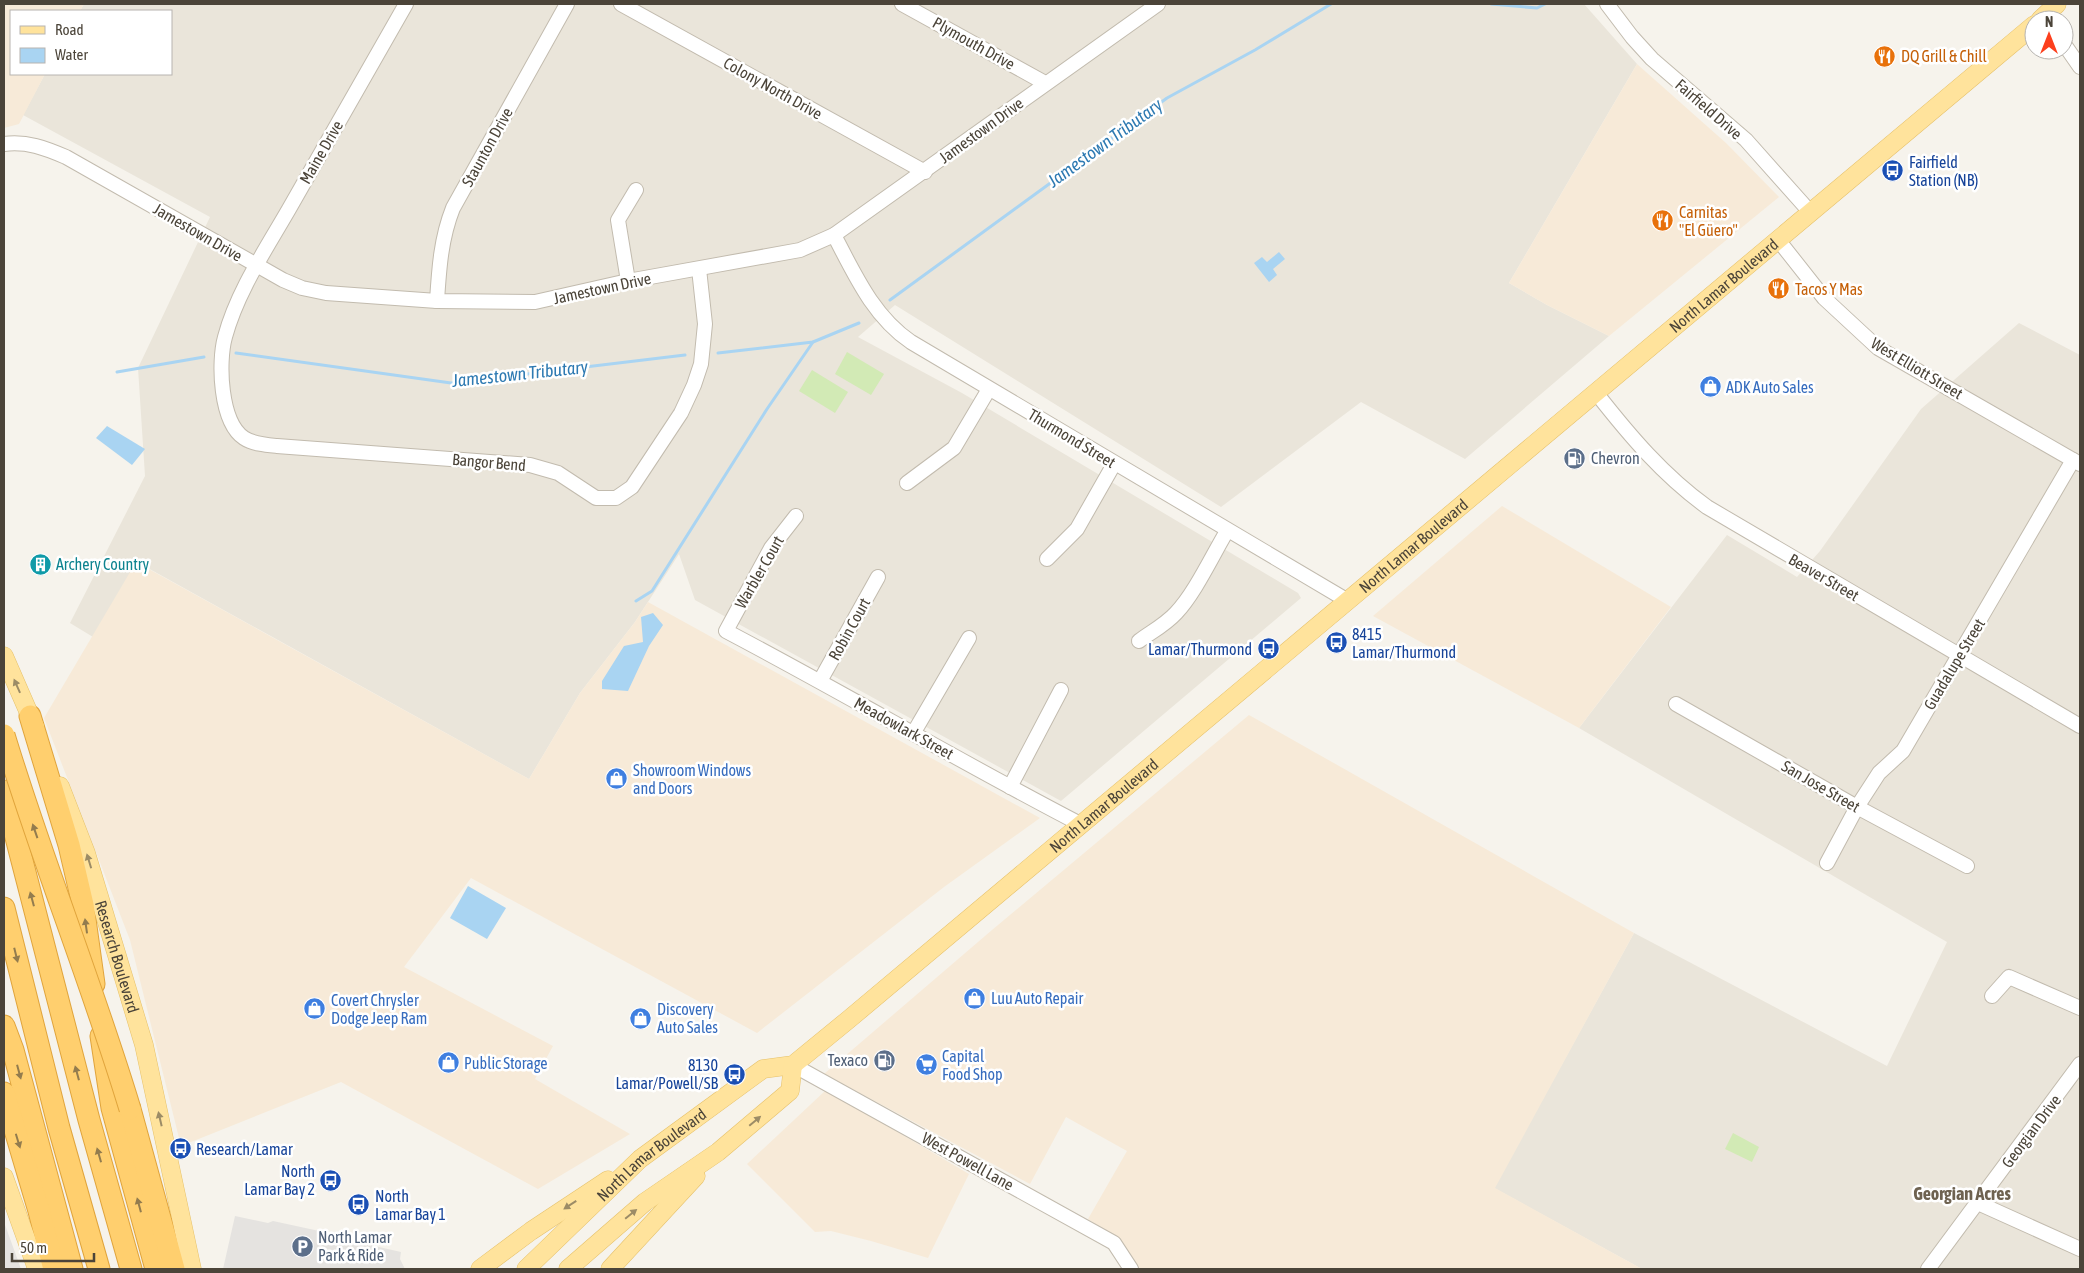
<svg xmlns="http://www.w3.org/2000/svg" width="2084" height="1273" font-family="'Asap Condensed',sans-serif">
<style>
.residential{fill:#eae5da}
.commercial{fill:#f7ead8}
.green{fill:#d2eab5}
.parking{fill:#e5e3e0}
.water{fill:#a9d4f2}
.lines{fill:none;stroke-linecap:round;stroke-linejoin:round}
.stream{stroke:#a9d4f2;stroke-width:3}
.minor-casing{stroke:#c2bbae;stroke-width:16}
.major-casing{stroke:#e6c16a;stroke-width:19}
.highway-casing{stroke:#e0a43c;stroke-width:23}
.minor{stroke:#fff;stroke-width:14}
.major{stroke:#ffe39c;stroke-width:18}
.highway{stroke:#ffcf6e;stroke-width:21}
.highway-bridge-casing{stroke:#e0a43c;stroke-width:23;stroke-linecap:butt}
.highway-bridge{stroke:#ffcf6e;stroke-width:21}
.oneway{fill:#9c8c66}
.oneway2{fill:#937c4e}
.labels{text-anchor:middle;stroke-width:5;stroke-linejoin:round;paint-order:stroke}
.street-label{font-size:16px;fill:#4b4439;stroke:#fff}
.food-label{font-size:16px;fill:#c56008;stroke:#fff;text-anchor:start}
.transit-label{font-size:16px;fill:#164399;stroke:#fff;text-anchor:start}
.shop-label{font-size:16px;fill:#366cbe;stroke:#fff;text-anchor:start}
.service-label{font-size:16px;fill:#4e5e75;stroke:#fff;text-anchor:start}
.culture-label{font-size:16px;fill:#0d838f;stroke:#fff;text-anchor:start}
.water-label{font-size:18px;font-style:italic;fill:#2e7ab2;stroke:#fff}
.neighbourhood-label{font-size:18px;font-weight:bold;fill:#6e6250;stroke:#fff}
</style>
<rect width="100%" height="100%" fill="#f6f3ec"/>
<g class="residential">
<path d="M 84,4 L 1584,4 L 1637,64 L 1509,283 L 1547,305 L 1609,336 L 1465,459 L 1361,402 L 1221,507 L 895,305 L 858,337 L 962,393 L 1298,593 L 1301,598 L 1061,801 L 695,600 L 679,554 L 635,622 L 580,693 L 529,779 L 137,562 L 93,637 L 70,623 L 145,476 L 138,368 L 210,217 L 23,115 L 45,74 L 171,74 L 171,11 L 80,11 Z"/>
<path d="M 2019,323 L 2080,355 L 2080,1269 L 1642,1269 L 1494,1188 L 1634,933 L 1887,1066 L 1947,942 L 1579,728 L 1727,535 L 1797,577 L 1820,551 L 1921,409 Z"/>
</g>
<g class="commercial">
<path d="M 4,4 L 84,4 L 80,11 L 11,11 L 11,74 L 45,74 L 19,124 L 4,128 Z"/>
<path d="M 1637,64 L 1726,143 L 1779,197 L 1609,336 L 1547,305 L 1509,283 Z"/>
<path d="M 1502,506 L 1671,607 L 1579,728 L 1373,616 Z"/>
<path d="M 136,562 L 529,779 L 580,693 L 635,622 L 648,602 L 1040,818 L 944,887 L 757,1033 L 471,878 L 404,967 L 553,1046 L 535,1079 L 630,1134 L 538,1189 L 341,1082 L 181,1146 L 130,940 L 44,718 Z"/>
<path d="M 1249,715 L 1634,933 L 1495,1188 L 1642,1269 L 1140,1269 L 1123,1243 L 1088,1219 L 1127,1151 L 1066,1117 L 1030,1184 L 824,1074 L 992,930 Z"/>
<path d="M 826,1090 L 969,1174 L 928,1258 L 871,1241 L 831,1231 L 815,1232 L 747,1164 Z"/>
</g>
<g class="green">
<path d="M 847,352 L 884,374 L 871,395 L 835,374 Z"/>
<path d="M 812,370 L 848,392 L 835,413 L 799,391 Z"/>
<path d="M 1733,1133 L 1759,1147 L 1752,1162 L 1725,1149 Z"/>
</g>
<g class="parking">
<path d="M 235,1216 L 268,1223 L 273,1221 L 347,1237 L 348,1240 L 401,1252 L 400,1259 L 405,1269 L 223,1269 Z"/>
<path d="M 4,1222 L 21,1269 L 4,1269 Z"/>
</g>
<g class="water">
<path d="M 1279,252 L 1285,259 L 1273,269 L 1277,275 L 1269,282 L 1254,263 L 1262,257 L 1267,262 Z"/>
<path d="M 107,426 L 145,449 L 132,465 L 96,438 Z"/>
<path d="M 653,613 L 663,625 L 649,646 L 628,691 L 602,689 L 602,681 L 624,646 L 643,642 L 641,617 Z"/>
<path d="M 468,886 L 506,908 L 487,939 L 450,918 Z"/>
</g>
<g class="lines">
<g class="stream">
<path d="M 1491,4 L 1537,8 L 1545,4"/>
<path d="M 890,300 L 1167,98 L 1255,50 L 1331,4"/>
<path d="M 236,353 L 451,383 L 685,355"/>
<path d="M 718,353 L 813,342 L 859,323"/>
<path d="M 117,372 L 204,357"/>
<path d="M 636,601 L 652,591 L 767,409 L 813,342"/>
</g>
<defs>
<g id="minor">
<path d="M 406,4 C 367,72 328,140 289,209 C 266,249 237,292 225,337 C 218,362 220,422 244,438 C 253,444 266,445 277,446 L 530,465 L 558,473 L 596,498 L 616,498 L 632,487 L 681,413 L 694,385 L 701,364 L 705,324 L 699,269"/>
<path d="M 621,4 L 925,172"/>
<path d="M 902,4 L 1045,83"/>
<path d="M 1607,4 L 1632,37 L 1652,59 L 1746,140 L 1811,213"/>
<path d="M 2064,44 L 2080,67"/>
<path d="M 4,144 C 27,141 45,148 66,157 L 283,280 L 302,288 L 326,293 L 437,301 L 535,302 L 628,281 L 800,250 L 834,235 L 1158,4"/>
<path d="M 834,235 C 855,275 873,316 911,342 L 1348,601"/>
<path d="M 1779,241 L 1824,298 L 1878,348 L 2080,464"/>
<path d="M 628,281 L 618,220 L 636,190"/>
<path d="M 437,301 C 439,269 441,238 453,208 L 567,4"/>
<path d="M 1597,394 C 1630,436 1663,475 1707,507 L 2080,726"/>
<path d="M 907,483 L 954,448 L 989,389"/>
<path d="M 796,516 L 771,548 L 726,631 C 846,694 962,763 1082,825"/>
<path d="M 1047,559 L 1077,529 L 1114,464"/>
<path d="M 1139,641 C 1151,632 1165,625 1176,613 C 1195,593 1212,556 1227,531"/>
<path d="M 820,681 L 878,577"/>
<path d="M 1676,704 L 1857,807 L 1967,866"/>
<path d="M 914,732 L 969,638"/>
<path d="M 1010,787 L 1061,690"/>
<path d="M 1827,863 L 1857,807 L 1879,773 L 1903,751 L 2073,460"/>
<path d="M 1992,996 L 2009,977 L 2080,1008"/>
<path d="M 793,1065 L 1114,1243 L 1131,1269"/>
<path d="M 1978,1203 L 2080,1249"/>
<path d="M 1928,1269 L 2080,1064"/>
</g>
<g id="major">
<path d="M 2040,20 L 2057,4"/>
<path d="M 4,656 L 35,727"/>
<path id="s1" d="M 60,786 L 86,853 L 144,1045 L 192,1269"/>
<path d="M 4,1177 L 37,1269"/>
<path d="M 480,1269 L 531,1231 L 608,1180"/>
<path id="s2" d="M 526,1269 L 640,1159 L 763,1069 L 793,1065 L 848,1020 L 2034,25"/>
<path d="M 568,1269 L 645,1202 L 718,1152 L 790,1091 L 793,1065"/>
<path d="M 610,1269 L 696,1176"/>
</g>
<g id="highway">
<path d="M 30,716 L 69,845 L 83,905 L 94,984"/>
<path d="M 4,791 L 89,1120 L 131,1269"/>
<path d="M 4,908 L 59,1128 L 99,1269"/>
<path d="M 4,1026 L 13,1050 L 72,1269"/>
<path d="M 101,1036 L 112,1108 L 156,1269"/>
<path d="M 4,1093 L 39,1211 L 54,1269"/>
<path d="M 130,1109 L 174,1269"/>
</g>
</defs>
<use href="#minor" class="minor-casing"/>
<use href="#major" class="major-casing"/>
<use href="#highway" class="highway-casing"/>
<use href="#minor" class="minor"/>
<use href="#major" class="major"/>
<use href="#highway" class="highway"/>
<defs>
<path id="highway-bridge" d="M 4,735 C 42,861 92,983 130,1109"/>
</defs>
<use href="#highway-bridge" class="highway-bridge-casing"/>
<use href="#highway-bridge" class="highway-bridge"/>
</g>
<defs><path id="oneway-solid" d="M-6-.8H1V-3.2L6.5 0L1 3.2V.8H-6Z" transform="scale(1.25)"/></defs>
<g class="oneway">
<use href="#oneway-solid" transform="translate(17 686) rotate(-114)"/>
<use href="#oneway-solid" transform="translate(89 861) rotate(-107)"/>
<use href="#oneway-solid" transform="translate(160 1119) rotate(-103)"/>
<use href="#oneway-solid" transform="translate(755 1121) rotate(-40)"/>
<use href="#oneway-solid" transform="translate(570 1205) rotate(147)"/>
<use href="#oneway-solid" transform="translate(631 1214) rotate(-39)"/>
</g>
<g class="oneway2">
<use href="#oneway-solid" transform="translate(35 831) rotate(-109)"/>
<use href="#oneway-solid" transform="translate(32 899) rotate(-105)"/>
<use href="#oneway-solid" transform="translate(86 926) rotate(-98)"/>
<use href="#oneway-solid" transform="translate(16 955) rotate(76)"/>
<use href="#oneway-solid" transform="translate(19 1072) rotate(75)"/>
<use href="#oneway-solid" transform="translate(77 1073) rotate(-105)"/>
<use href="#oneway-solid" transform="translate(18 1141) rotate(73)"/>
<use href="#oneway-solid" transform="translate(99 1155) rotate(-106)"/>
<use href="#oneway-solid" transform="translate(139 1205) rotate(-105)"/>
</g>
<defs>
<symbol id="restaurant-disc" viewBox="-11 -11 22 22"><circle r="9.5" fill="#e8710a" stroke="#fff"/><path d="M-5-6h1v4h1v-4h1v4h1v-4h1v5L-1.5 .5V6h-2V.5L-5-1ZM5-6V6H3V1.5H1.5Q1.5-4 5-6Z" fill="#fff"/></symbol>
<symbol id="bus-disc" viewBox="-11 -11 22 22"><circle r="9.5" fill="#1a4fb4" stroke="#fff"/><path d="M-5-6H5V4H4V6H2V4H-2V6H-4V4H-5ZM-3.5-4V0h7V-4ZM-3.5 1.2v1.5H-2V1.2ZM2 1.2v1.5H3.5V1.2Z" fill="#fff"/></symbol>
<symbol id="shop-disc" viewBox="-11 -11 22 22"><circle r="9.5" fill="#3f7fe0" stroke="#fff"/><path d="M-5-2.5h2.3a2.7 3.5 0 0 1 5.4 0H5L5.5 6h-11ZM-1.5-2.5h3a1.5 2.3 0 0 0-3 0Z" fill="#fff"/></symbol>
<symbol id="fuel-disc" viewBox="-11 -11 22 22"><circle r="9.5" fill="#5c6f8a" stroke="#fff"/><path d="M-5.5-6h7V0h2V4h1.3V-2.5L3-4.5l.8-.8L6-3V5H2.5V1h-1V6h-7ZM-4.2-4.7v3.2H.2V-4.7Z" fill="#fff"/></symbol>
<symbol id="building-disc" viewBox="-11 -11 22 22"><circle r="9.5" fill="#0f9aa8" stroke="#fff"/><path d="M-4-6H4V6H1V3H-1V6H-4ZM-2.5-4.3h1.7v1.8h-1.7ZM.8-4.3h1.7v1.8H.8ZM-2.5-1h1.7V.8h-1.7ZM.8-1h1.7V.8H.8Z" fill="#fff"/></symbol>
<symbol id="supermarket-disc" viewBox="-11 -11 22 22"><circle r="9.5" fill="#3f7fe0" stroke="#fff"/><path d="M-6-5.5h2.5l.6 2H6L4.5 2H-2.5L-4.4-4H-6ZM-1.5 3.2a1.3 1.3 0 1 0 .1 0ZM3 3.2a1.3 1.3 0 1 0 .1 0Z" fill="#fff"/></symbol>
<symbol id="parking-disc" viewBox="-11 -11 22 22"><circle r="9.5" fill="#5c6f8a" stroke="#fff"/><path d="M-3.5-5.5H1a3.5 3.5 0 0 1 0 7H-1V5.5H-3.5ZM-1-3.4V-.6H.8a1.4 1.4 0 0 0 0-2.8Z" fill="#fff"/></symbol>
</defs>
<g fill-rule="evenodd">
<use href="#restaurant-disc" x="1872" y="44" width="25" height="25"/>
<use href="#bus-disc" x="1880" y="158" width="25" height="25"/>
<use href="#restaurant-disc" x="1650" y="208" width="25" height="25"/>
<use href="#restaurant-disc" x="1766" y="276" width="25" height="25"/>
<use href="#shop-disc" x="1698" y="374" width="25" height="25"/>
<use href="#fuel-disc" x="1562" y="446" width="25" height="25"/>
<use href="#building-disc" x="28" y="552" width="25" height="25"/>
<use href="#bus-disc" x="1324" y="630" width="25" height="25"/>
<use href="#bus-disc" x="1256" y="636" width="25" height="25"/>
<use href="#shop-disc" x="604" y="766" width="25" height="25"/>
<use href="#shop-disc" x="962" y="986" width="25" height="25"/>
<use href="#shop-disc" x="302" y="996" width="25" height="25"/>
<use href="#shop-disc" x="628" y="1006" width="25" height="25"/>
<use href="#fuel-disc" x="872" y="1048" width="25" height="25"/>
<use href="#shop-disc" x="436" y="1050" width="25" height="25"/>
<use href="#supermarket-disc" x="914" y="1052" width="25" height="25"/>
<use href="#bus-disc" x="722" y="1062" width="25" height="25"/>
<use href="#bus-disc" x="168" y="1136" width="25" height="25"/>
<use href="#bus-disc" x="318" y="1168" width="25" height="25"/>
<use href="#bus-disc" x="346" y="1192" width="25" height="25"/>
<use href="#parking-disc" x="290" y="1234" width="25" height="25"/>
</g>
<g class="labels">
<g class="street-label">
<text transform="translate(974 43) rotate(29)" y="6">Plymouth Drive</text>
<text transform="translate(773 88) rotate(29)" y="6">Colony North Drive</text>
<text transform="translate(1709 109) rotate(41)" y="6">Fairfield Drive</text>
<text transform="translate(981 130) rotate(-36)" y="6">Jamestown Drive</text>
<text transform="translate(487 147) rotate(-61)" y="6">Staunton Drive</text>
<text transform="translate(321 152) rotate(-60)" y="6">Maine Drive</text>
<text transform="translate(198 232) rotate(30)" y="6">Jamestown Drive</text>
<text dy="6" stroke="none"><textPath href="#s2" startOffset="1555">North Lamar Boulevard</textPath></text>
<text transform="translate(602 288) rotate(-12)" y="6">Jamestown Drive</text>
<text transform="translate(1917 368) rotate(31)" y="6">West Elliott Street</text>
<text transform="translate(1072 438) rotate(31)" y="6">Thurmond Street</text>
<text transform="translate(489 462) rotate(5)" y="6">Bangor Bend</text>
<text dy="6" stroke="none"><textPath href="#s2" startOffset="1150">North Lamar Boulevard</textPath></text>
<text transform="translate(759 572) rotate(-60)" y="6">Warbler Court</text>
<text transform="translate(1824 577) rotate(30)" y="6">Beaver Street</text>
<text transform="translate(849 629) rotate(-61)" y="6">Robin Court</text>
<text transform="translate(1954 664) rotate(-59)" y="6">Guadalupe Street</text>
<text transform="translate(904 728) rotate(29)" y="6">Meadowlark Street</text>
<text transform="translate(1821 786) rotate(30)" y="6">San Jose Street</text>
<text dy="6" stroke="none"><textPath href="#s2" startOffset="746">North Lamar Boulevard</textPath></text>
<text dy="6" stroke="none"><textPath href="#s1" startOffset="180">Research Boulevard</textPath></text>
<text transform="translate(2031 1131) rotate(-53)" y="6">Georgian Drive</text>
<text dy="6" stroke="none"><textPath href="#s2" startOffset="170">North Lamar Boulevard</textPath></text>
<text transform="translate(968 1161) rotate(29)" y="6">West Powell Lane</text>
</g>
<g class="food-label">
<text x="1901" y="62">DQ Grill &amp; Chill</text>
<text x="1679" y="218">Carnitas<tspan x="1679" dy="18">"El Güero"</tspan></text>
<text x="1795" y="295">Tacos Y Mas</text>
</g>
<g class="transit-label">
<text x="1909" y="168">Fairfield<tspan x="1909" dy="18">Station (NB)</tspan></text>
<text x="1352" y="640">8415<tspan x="1352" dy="18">Lamar/Thurmond</tspan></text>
<text x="1252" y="655" text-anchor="end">Lamar/Thurmond</text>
<text x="718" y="1071" text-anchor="end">8130<tspan x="718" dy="18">Lamar/Powell/SB</tspan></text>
<text x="196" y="1155">Research/Lamar</text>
<text x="315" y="1177" text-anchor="end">North<tspan x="315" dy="18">Lamar Bay 2</tspan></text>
<text x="375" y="1202">North<tspan x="375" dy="18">Lamar Bay 1</tspan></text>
</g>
<g class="shop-label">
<text x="1726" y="393">ADK Auto Sales</text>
<text x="633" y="776">Showroom Windows<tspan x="633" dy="18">and Doors</tspan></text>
<text x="991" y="1004">Luu Auto Repair</text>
<text x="331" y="1006">Covert Chrysler<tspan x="331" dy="18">Dodge Jeep Ram</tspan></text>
<text x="657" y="1015">Discovery<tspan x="657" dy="18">Auto Sales</tspan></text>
<text x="942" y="1062">Capital<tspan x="942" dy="18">Food Shop</tspan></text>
<text x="464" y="1069">Public Storage</text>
</g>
<g class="service-label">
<text x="1591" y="464">Chevron</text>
<text x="868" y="1066" text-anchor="end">Texaco</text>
<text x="318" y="1243">North Lamar<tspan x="318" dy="18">Park &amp; Ride</tspan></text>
</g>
<g class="culture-label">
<text x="56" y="570">Archery Country</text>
</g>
<g class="water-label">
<text transform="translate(1105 143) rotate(-36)" y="6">Jamestown Tributary</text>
<text transform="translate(520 374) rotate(-6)" y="6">Jamestown Tributary</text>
</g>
<g class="neighbourhood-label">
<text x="1962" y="1200">Georgian Acres</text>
</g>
</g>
<rect width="2084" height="1273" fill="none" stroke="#4b4439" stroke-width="10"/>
<rect x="10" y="10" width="162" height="65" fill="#ffffff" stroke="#b7b4b0"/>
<rect x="20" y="26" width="25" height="8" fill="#ffe39c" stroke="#b7b4b0"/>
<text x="55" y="35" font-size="15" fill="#4b4439">Road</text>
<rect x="20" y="48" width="25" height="15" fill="#a9d4f2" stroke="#b7b4b0"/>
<text x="55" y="60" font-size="15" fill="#4b4439">Water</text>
<g transform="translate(2049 35)"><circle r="24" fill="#ffffff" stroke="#b7b4b0"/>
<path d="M0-4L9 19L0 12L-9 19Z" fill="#fc3f1d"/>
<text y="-8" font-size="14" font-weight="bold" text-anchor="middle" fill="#4b4439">N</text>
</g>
<path d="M12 1253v8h82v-8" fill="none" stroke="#4b4439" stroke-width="2.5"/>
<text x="20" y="1253" font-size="15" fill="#4b4439" stroke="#ffffff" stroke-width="4" paint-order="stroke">50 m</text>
</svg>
